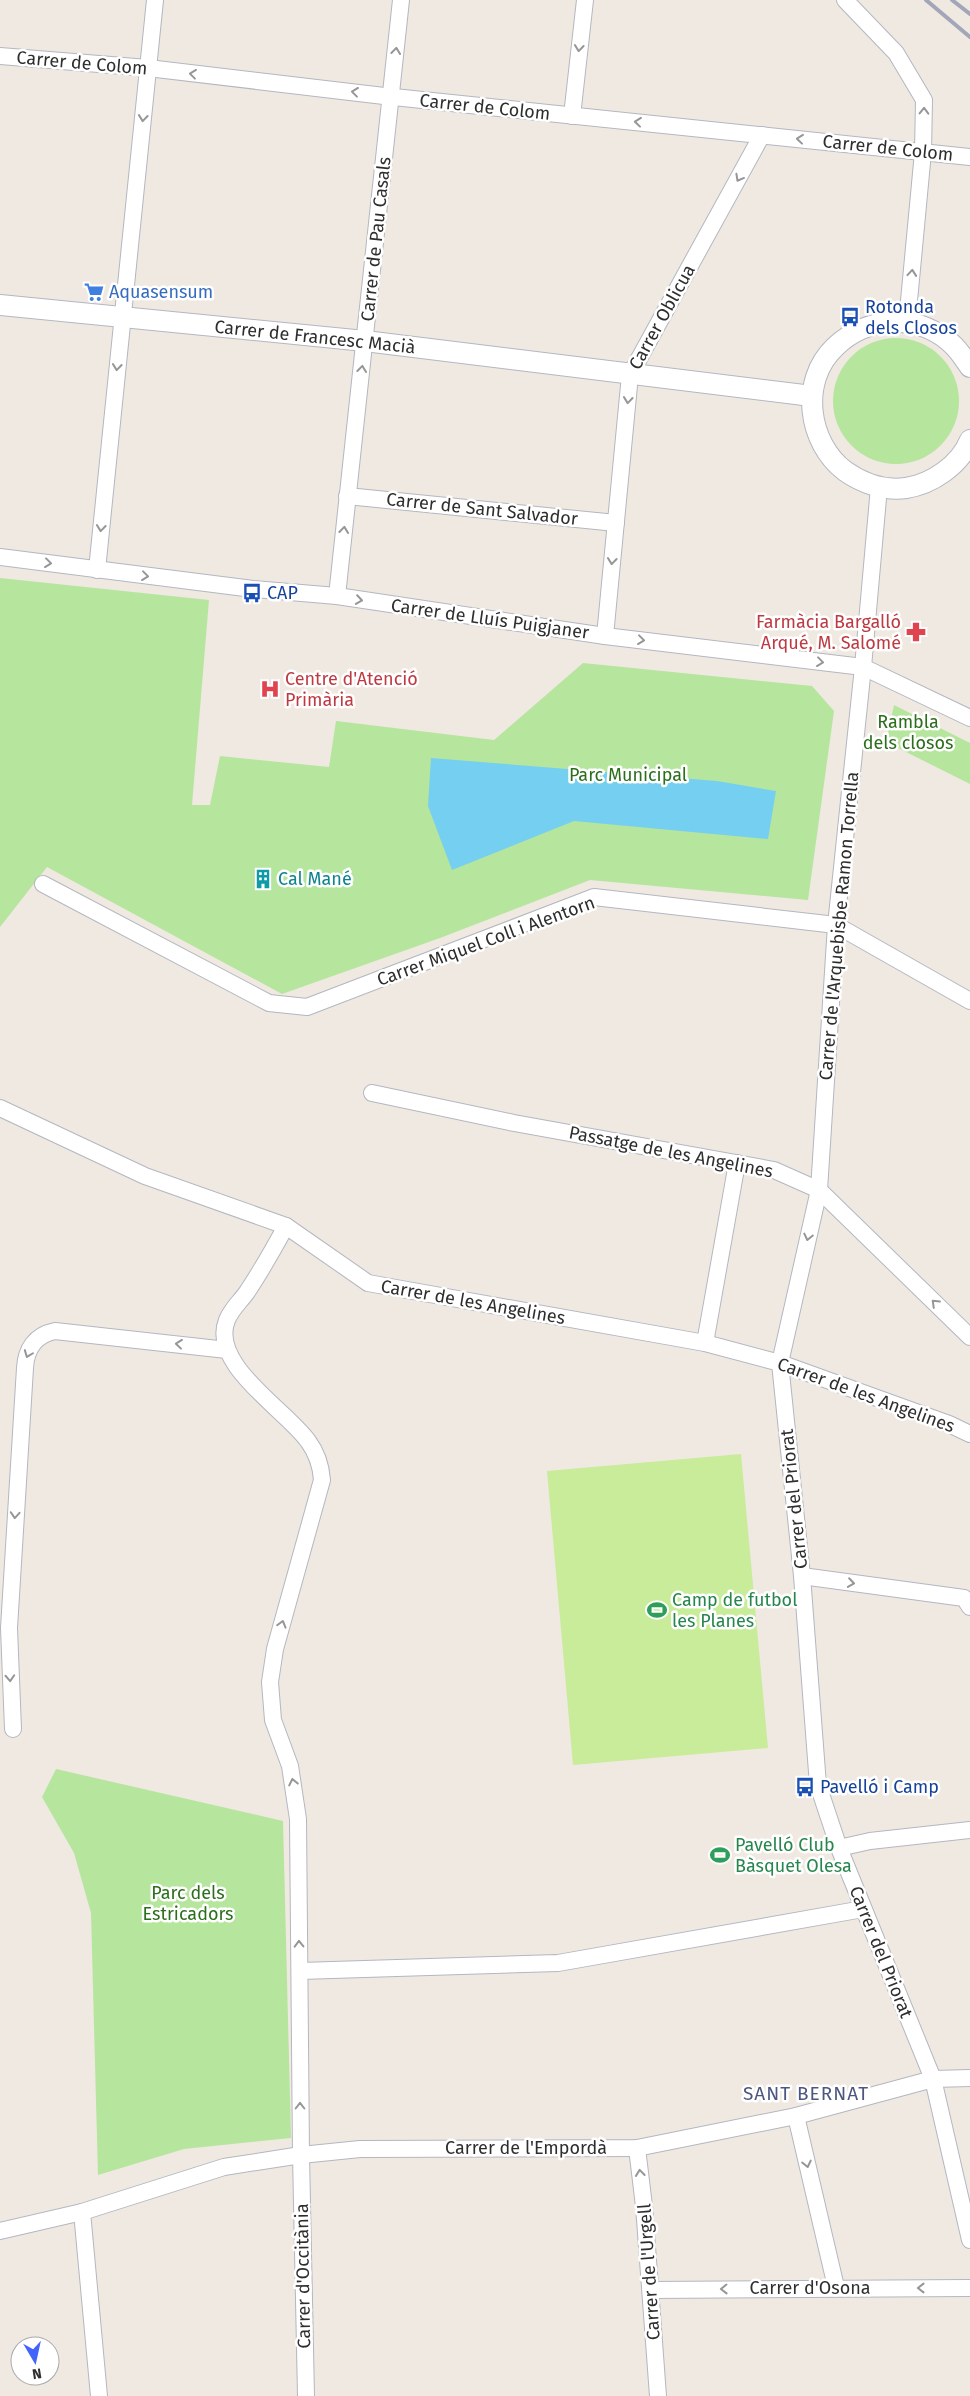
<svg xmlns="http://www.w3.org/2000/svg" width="970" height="2396" font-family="'Fira Sans',sans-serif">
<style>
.green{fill:#b6e59e}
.pitch{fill:#c9ec9a}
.water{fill:#75cff0}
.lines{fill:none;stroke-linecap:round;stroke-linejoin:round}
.minor-casing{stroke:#b4b7c1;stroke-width:18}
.tertiary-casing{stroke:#b4b7c1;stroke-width:22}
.minor{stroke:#fff;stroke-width:16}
.tertiary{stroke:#fff;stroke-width:20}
.rail{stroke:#a3a6b8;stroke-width:4}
.oneway{stroke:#969696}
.labels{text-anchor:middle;stroke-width:5;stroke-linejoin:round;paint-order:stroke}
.street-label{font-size:18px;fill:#2e2e2e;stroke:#fff}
.shop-label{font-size:18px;fill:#366cbe;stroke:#fff;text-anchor:start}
.transit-label{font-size:18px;fill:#164399;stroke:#fff;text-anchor:start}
.health-label{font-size:18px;fill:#be3a42;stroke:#fff;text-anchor:end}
.park-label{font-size:18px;fill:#2c6e1b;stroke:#fff}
.culture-label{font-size:18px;fill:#0d838f;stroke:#fff;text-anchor:start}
.leisure-label{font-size:18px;fill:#27864d;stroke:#fff;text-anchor:start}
.neighbourhood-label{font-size:19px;letter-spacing:1px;fill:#4d5680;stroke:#fff}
</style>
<rect width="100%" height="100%" fill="#efe9e1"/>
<g class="green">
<circle cx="896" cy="401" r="63"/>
<path d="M 0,578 L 209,600 L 192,805 L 210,805 L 220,756 L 329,767 L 336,721 L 494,740 L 583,663 L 812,686 L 834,711 L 808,900 L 590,880 L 440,938 L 282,994 L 47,867 L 0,927 Z"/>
<path d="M 894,705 L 970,743 L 970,784 L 886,742 Z"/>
<path d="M 56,1769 L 283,1821 L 291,2138 L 184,2149 L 98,2175 L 91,1913 L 74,1853 L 42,1797 Z"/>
</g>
<path class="pitch" d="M 741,1454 L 768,1748 L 573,1765 L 547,1471 Z"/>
<path class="water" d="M 431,758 L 717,781 L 776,791 L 768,839 L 574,821 L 452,870 L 428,806 Z"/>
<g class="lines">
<defs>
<g id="minor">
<path d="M 845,0 L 896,53 L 924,100 L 923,152 L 907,322"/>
<path d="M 0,56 L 148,68 L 384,96 L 970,157"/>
<path d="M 572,116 L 585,0"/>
<path d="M 879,487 L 863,667 L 836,925 L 819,1190 L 780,1363 L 802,1576 L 818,1785 L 839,1848 L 933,2079 L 970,2240"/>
<path d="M 347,496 L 616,523"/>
<path d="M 0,557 L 253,589 L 337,596 L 605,636 L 863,667 L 970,718"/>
<path d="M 97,570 L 155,0"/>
<path d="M 337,596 L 401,0"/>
<path d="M 605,636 L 630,375 L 762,135"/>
<path d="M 43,884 L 269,1003 L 307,1007 L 594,897 L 836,925 L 970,1001"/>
<path d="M 372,1093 L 514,1123 L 774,1170 L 819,1190 L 970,1337"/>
<path d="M 0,1108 L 145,1176 L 286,1226 L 368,1283 L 705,1343 L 780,1363 L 949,1424 L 970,1434"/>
<path d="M 286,1226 C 274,1248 261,1271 247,1292 C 240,1302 232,1308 227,1320 C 209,1364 286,1410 308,1441 C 317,1453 321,1466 322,1480 L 275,1649 L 270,1682 L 273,1720 L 290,1766 L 298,1819 L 301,2155 L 306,2396"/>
<path d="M 705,1343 L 737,1163"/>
<path d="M 802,1576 L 964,1598 L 970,1607"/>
<path d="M 13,1729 L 9,1628 L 25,1368 C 26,1349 35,1335 55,1331 L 227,1350"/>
<path d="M 839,1848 L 870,1841 L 970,1830"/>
<path d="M 300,1971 L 558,1963 L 863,1909"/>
<path d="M 796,2116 L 836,2287"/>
<path d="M 637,2148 L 644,2206 L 658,2396"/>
<path d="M 82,2212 L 99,2396"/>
<path d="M 0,2231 L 82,2212 L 224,2167 L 301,2155 L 360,2149 L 637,2148 L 796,2116 L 933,2079 L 970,2078"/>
<path d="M 651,2290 L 970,2288"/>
</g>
<g id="tertiary">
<path d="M 0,305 L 365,341 L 812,396"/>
<path d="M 970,367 C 965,360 960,352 954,346 C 921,313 868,315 835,347 C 799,381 808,443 845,471 C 862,483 884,491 906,488 C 932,484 960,465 970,440"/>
</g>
</defs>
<use href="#minor" class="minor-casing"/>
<use href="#tertiary" class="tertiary-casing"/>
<use href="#minor" class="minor"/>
<use href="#tertiary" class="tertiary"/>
<g class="rail">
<path d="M 926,0 L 970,37"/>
<path d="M 952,0 L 970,14"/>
</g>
</g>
<defs><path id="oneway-chevron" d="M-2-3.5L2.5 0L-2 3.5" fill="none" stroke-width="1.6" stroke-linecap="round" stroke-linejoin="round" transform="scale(1.25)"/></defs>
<g class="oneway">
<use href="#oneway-chevron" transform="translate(579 48) rotate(96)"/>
<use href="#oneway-chevron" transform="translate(396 51) rotate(-84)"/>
<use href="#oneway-chevron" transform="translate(193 74) rotate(-173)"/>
<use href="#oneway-chevron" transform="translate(355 92) rotate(-173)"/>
<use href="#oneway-chevron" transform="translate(924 111) rotate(-89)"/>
<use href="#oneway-chevron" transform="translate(143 118) rotate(96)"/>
<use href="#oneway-chevron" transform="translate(638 122) rotate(-174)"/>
<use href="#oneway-chevron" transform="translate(800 139) rotate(-174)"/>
<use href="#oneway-chevron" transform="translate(739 178) rotate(119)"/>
<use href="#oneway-chevron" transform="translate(912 273) rotate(-85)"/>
<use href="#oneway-chevron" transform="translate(117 367) rotate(96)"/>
<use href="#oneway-chevron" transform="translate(362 369) rotate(-83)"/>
<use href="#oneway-chevron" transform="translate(628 400) rotate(96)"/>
<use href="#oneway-chevron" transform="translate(101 528) rotate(96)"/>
<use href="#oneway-chevron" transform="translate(344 530) rotate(-84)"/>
<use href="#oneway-chevron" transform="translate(612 561) rotate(96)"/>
<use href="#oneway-chevron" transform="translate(48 563) rotate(7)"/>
<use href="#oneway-chevron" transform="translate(145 576) rotate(7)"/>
<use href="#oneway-chevron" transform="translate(359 600) rotate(8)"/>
<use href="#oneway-chevron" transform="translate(641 640) rotate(7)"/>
<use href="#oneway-chevron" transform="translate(820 662) rotate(7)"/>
<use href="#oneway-chevron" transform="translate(808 1237) rotate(103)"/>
<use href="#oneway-chevron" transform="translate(935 1303) rotate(-136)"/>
<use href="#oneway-chevron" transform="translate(179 1344) rotate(-174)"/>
<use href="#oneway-chevron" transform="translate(28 1354) rotate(111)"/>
<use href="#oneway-chevron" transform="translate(15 1515) rotate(94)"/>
<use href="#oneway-chevron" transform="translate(851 1583) rotate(8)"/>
<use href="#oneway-chevron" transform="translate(282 1624) rotate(-74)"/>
<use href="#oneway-chevron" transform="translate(10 1678) rotate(87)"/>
<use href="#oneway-chevron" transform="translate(293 1782) rotate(-102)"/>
<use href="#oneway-chevron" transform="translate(299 1944) rotate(-91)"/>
<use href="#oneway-chevron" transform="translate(300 2106) rotate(-90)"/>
<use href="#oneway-chevron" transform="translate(807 2164) rotate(77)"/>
<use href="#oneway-chevron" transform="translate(640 2173) rotate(-96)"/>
<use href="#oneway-chevron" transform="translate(921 2288) rotate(-180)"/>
<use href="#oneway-chevron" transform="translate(724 2289) rotate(179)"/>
</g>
<defs>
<symbol id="supermarket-bare" viewBox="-9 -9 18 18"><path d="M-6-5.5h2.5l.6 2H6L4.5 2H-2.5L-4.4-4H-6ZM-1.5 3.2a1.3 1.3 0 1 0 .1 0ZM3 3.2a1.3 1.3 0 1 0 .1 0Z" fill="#3f7fe0" stroke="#fff" stroke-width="2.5" paint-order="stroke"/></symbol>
<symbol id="bus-bare" viewBox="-9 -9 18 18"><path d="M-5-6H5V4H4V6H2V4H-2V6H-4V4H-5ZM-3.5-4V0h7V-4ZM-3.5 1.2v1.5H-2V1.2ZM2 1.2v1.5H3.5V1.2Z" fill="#1a4fb4" stroke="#fff" stroke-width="2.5" paint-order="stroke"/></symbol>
<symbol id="pharmacy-bare" viewBox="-9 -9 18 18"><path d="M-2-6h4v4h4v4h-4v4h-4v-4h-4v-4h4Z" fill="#e0444e" stroke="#fff" stroke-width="2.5" paint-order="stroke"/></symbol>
<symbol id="hospital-bare" viewBox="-9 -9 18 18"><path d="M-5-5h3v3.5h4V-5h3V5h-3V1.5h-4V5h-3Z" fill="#e0444e" stroke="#fff" stroke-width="2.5" paint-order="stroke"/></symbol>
<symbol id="building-bare" viewBox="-9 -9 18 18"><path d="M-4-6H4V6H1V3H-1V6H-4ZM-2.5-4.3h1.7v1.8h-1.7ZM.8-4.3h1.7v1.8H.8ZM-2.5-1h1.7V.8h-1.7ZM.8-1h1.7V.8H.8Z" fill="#0f9aa8" stroke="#fff" stroke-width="2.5" paint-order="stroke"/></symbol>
<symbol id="stadium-bare" viewBox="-9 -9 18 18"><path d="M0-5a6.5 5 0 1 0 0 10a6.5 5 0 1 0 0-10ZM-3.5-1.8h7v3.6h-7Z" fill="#2e9e5b" stroke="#fff" stroke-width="2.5" paint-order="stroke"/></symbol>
</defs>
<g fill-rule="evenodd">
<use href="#supermarket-bare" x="80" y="278" width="28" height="28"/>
<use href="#bus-bare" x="836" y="303" width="28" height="28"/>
<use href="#bus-bare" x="238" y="579" width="28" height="28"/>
<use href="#pharmacy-bare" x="902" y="618" width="28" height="28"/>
<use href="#hospital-bare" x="256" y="675" width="28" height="28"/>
<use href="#building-bare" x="249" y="865" width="28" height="28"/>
<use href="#stadium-bare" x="643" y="1596" width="28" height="28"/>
<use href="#bus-bare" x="791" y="1773" width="28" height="28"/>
<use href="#stadium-bare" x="706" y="1841" width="28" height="28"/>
</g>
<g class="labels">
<g class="street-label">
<text transform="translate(82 63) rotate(5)" y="6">Carrer de Colom</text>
<text transform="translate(485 107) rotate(6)" y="6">Carrer de Colom</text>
<text transform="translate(888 148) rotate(6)" y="6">Carrer de Colom</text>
<text transform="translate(376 239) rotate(-84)" y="6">Carrer de Pau Casals</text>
<text transform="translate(662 317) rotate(-61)" y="6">Carrer Oblicua</text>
<text transform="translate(315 337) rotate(6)" y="6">Carrer de Francesc Macià</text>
<text transform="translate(482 509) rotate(6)" y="6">Carrer de Sant Salvador</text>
<text transform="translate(490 619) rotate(8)" y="6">Carrer de Lluís Puigjaner</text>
<text transform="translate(839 926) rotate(-85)" y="6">Carrer de l'Arquebisbe Ramon Torrella</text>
<text transform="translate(486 941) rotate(-20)" y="6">Carrer Miquel Coll i Alentorn</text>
<text transform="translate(671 1152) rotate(11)" y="6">Passatge de les Angelines</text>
<text transform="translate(473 1302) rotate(10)" y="6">Carrer de les Angelines</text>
<text transform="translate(866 1395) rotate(20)" y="6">Carrer de les Angelines</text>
<text transform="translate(794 1499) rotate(-96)" y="6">Carrer del Priorat</text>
<text transform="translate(881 1952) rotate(68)" y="6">Carrer del Priorat</text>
<text x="526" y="2154">Carrer de l'Empordà</text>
<text transform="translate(649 2272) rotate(-94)" y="6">Carrer de l'Urgell</text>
<text transform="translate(303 2276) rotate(-91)" y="6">Carrer d'Occitània</text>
<text x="810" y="2294">Carrer d'Osona</text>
</g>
<g class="shop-label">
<text x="109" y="298">Aquasensum</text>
</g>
<g class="transit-label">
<text x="865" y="313">Rotonda<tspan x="865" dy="21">dels Closos</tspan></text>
<text x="267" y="599">CAP</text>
<text x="820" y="1793">Pavelló i Camp</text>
</g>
<g class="health-label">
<text x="901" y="628">Farmàcia Bargalló<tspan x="901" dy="21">Arqué, M. Salomé</tspan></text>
<text x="285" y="685" text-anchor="start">Centre d'Atenció<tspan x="285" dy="21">Primària</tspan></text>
</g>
<g class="park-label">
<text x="908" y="728">Rambla<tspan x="908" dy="21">dels closos</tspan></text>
<text x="628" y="781">Parc Municipal</text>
<text x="188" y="1899">Parc dels<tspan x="188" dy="21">Estricadors</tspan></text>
</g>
<g class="culture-label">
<text x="278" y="885">Cal Mané</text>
</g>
<g class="leisure-label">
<text x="672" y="1606">Camp de futbol<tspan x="672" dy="21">les Planes</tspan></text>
<text x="735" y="1851">Pavelló Club<tspan x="735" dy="21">Bàsquet Olesa</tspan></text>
</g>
<g class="neighbourhood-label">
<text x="806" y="2100">SANT BERNAT</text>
</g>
</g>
<g transform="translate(35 2361) rotate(171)"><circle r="24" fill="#ffffff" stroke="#ababab"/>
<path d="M0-4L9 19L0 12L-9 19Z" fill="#4264fb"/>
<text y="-8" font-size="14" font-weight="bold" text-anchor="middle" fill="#2e2e2e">N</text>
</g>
</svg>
